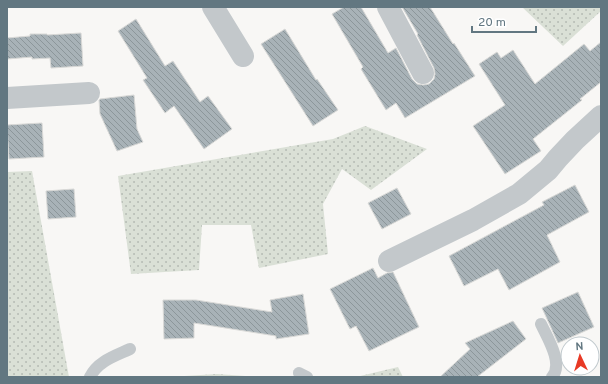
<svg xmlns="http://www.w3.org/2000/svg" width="608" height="384" font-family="Overpass,sans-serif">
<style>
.grass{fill:url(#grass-dots)}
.building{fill:url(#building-back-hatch);stroke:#d9d9d7}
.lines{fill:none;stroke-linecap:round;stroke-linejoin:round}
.lane{stroke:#c3c8cb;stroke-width:12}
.street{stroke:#c3c8cb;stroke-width:22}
</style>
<defs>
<pattern id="grass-dots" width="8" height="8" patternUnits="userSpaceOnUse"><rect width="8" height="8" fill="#dae0d6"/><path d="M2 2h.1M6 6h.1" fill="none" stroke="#b4bab3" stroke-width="1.8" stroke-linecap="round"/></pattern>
<pattern id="building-back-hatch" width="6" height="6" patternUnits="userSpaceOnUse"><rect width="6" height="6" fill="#a8b2b7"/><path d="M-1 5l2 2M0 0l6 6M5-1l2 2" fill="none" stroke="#8c969a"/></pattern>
</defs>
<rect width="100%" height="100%" fill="#f8f7f5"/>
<g class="grass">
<path d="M 522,7 L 601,7 L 601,11 L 563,46 Z"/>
<path d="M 365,126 L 427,149 L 371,190 L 342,169 L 323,204 L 328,254 L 259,268 L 251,225 L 202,225 L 199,270 L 131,274 L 118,176 L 333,139 Z"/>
<path d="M 32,171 L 69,377 L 7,377 L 7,172 Z"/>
<path d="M 398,367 L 403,377 L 356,377 Z"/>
<path d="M 217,374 L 261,377 L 168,377 Z"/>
</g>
<g class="building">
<path d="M 344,7 L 361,7 L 388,53 L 396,48 L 412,79 L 417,84 L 423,85 L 429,84 L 434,79 L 435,74 L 434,68 L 417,35 L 418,34 L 402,7 L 430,7 L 453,44 L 454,43 L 475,76 L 405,118 L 396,103 L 386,110 L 361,69 L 363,67 L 332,14 Z"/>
<path d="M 136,19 L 165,66 L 173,61 L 200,102 L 208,96 L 232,129 L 204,149 L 174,106 L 165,113 L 143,80 L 147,78 L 118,31 Z"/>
<path d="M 285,29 L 316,80 L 317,79 L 338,110 L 313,126 L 261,44 Z"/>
<path d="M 81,33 L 83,66 L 51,68 L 50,58 L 32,59 L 32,57 L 7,59 L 7,38 L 30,36 L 30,34 L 47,34 L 47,35 Z"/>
<path d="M 601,42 L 601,82 L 580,99 L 582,100 L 533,139 L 541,151 L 505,174 L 473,126 L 505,105 L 479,64 L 497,52 L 501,58 L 513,50 L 535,84 L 584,44 L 590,51 Z"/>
<path d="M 134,95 L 137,129 L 143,142 L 117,151 L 100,114 L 99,100 L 100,99 Z"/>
<path d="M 42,123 L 44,157 L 9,159 L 7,125 Z"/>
<path d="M 575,185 L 589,212 L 547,235 L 560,262 L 509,290 L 498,269 L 464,286 L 449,256 L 544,205 L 542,202 Z"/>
<path d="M 397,188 L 411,214 L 382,229 L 368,203 Z"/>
<path d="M 74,189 L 76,217 L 48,219 L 46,191 Z"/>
<path d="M 373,268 L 378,278 L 387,273 L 393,272 L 419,327 L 369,351 L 356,326 L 350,329 L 330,289 Z"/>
<path d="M 578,292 L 594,327 L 558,343 L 542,308 Z"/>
<path d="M 303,294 L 309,334 L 276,339 L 276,336 L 194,323 L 194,338 L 164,339 L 163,300 L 196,300 L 272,312 L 270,300 Z"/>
<path d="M 513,321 L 526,339 L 477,377 L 440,377 L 470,349 L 465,343 Z"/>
</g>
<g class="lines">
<g class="lane">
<path d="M 541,324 C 547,337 564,364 552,377"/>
<path d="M 299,373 L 307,377"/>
<path d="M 90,377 C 98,361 115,356 130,349"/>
</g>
<g class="street">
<path d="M 213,7 L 243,56"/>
<path d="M 388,7 L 423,73"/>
<path d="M 7,98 L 89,93"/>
<path d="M 389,261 L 473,220 L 519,194 L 548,170 L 558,158 L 575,140 L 601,116"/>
</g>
</g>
<rect width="608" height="384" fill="none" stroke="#627781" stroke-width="16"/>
<g transform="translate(580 356) rotate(356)"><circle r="19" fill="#ffffff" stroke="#c0c9cd"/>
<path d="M0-3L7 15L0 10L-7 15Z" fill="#e83925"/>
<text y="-6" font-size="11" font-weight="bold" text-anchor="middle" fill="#627781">N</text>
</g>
<path d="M472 26v6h64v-6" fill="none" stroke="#627781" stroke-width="2"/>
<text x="478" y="26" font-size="12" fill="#627781" stroke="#ffffff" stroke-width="3" paint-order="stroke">20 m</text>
</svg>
